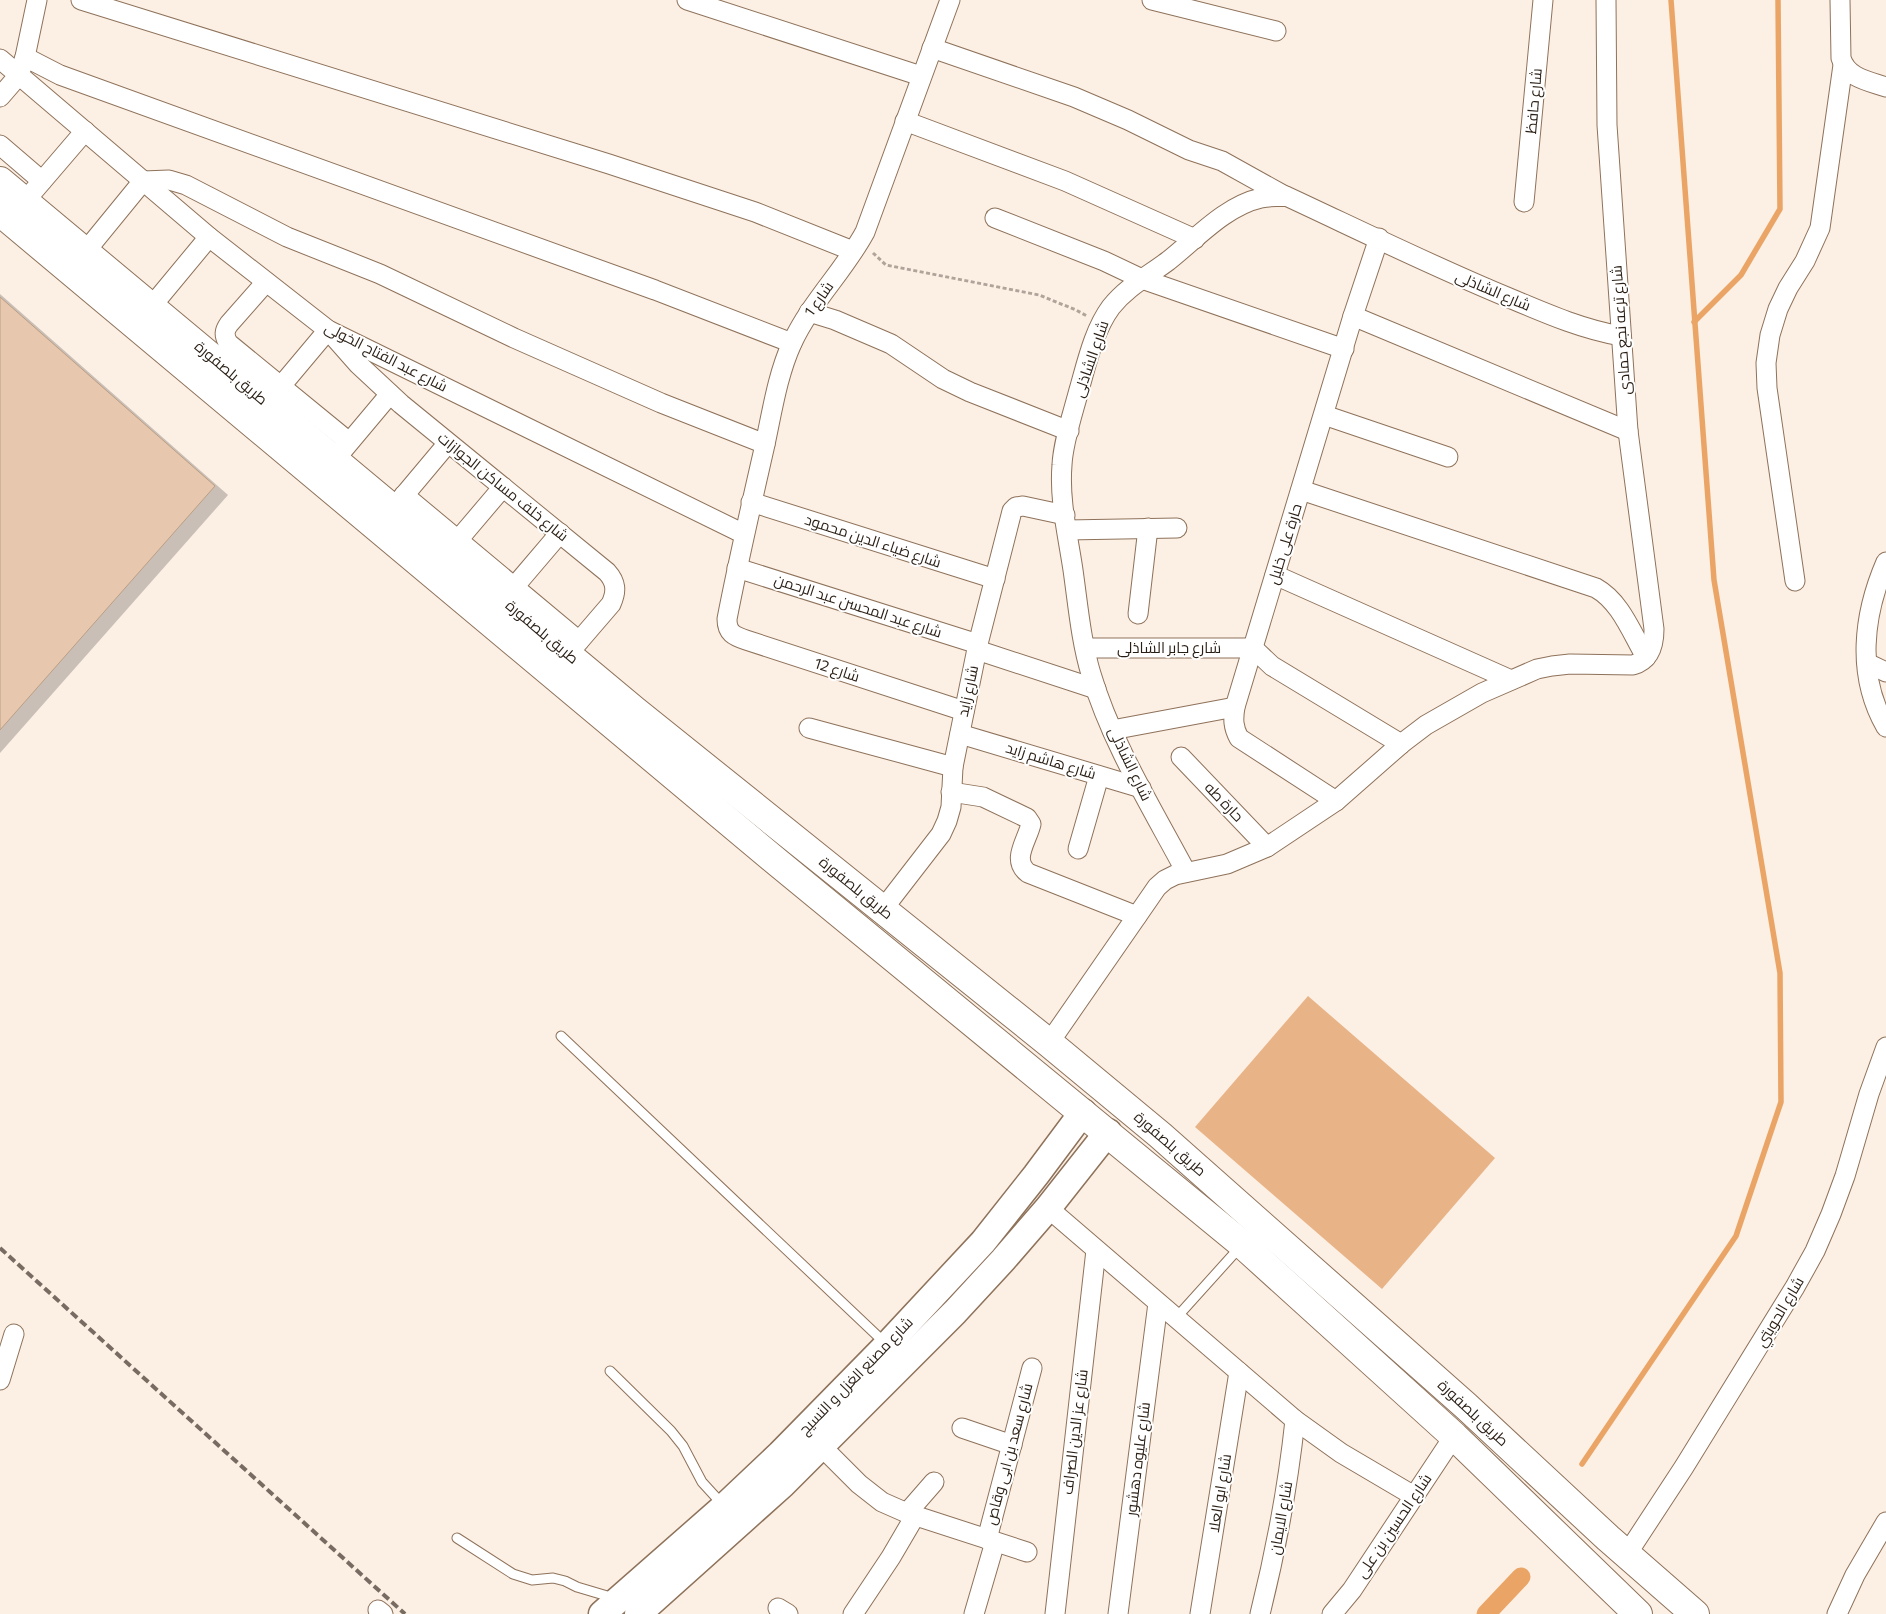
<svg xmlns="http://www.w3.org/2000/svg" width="1886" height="1614" font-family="Commissioner,Cairo,sans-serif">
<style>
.green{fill:#e8b487}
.shadow{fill:#0003}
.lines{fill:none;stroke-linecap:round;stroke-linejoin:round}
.stream{stroke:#eaa566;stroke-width:5.5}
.canal{stroke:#eaa566;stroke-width:19}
.building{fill:#e7c8ae;stroke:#bb9e84}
.lane-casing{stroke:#8e725a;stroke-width:11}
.street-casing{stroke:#8e725a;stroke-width:21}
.secondary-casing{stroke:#8e725a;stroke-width:29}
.primary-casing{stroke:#8e725a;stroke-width:30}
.path{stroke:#b0a399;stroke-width:3;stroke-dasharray:4 2.5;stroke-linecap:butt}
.lane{stroke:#fff;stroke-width:9}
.street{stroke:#fff;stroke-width:19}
.secondary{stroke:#fff;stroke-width:26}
.primary{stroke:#fff;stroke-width:28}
.rail{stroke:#786c62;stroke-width:4;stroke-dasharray:8 4;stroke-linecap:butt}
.labels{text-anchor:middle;stroke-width:4;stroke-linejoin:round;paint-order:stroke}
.street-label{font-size:15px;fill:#291e14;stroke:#fff}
</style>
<rect width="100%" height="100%" fill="#fcefe4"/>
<path class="green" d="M 1308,996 L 1495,1158 L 1382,1289 L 1195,1127 Z"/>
<path class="shadow" d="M 0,294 L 228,495 L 0,753 Z"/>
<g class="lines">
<g class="stream">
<path d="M 1694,322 L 1741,275 L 1780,209 L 1778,0"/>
<path d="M 1582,1464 L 1736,1236 L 1781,1102 L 1780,973 L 1714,580 L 1671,0"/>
</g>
<path class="canal" d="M 1486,1614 L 1521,1577"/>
</g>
<path class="building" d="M 0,297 L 215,486 L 0,730 Z"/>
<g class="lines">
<defs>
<g id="lane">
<path d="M 561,1036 L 885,1343"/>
<path d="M 1176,1318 L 1240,1247"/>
<path d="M 610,1371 L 671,1431 L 683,1446 L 702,1482 L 723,1505"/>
<path d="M 457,1538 L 513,1574 L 532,1580 L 553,1578 L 565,1581 L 577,1587 L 614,1598"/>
</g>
<g id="street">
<path d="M 81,0 L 609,164 L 755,212 L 853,251"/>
<path d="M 687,0 L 921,76"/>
<path d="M 950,0 L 865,232 C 844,271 811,302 792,343 C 777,376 772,413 764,449 C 751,506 738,562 727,619 C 727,633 734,636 746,640 L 964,711"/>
<path d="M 1152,0 L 1276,31"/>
<path d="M 1840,0 L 1841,58 C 1847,78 1868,81 1886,87"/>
<path d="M 932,48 L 1074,97 L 1128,120 L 1189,150 L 1222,161 L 1285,196"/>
<path d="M 25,57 L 60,75 L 655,290 L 792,343"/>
<path d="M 0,59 L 209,237 L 328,330 L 744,534"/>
<path d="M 0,97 L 19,75 L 25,57 L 37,0"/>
<path d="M 905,121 L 1065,181 L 1195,239"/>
<path d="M 0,145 L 42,181"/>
<path d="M 25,201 L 85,131"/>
<path d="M 1524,202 L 1543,0"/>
<path d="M 995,218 L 1104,261 L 1142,279 L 1344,349"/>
<path d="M 85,252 L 143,181 L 169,180 L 186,185 L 287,237 L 380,274 L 514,338 L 661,403 L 765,444"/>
<path d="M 266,282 L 229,324 C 224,331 224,335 228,343 L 349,442"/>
<path d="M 151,307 L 209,237"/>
<path d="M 809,312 L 835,320 L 891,344 L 943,379 L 970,392 L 1069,431"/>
<path d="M 1353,316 L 1628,431"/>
<path d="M 281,386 L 328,330 L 358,364 L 401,404 L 607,572 C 616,582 617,591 611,604 L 568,654"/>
<path d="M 1324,415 L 1448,457"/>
<path d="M 343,450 L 390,394"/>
<path d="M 1301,490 L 1596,588 C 1621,602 1632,634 1646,657"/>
<path d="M 404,495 L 579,641"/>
<path d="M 751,502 L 995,579"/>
<path d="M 396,505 L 448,443"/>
<path d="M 1067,530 L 1177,528"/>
<path d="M 458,540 L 503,487"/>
<path d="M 1886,562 C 1863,615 1856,675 1886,727"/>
<path d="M 737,568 L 978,644"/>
<path d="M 1275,575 L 1511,680"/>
<path d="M 1795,581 L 1767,388 L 1766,363 L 1770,335 L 1778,309 L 1788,288 L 1805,261 L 1820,228 L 1843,65"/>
<path d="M 514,587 L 560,533"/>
<path d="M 1138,614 L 1148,528"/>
<path d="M 1085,648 L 1253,648 L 1272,666 L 1401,744"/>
<path d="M 977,650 L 1096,689"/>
<path d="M 1867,663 L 1886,672"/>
<path d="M 809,728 L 953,767"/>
<path d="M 1112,730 L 1235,707"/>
<path d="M 960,734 L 1141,788"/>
<path d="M 1181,757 L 1267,847"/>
<path d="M 951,792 L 983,797 L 1027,818 L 1031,824 C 1027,841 1011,860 1028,873 L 1137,916"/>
<path d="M 1336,801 L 1239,738 C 1233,727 1233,719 1235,707 L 1353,316 L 1379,238"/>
<path d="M 1078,849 L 1099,776"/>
<path d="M 1186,872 C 1153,810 1111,742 1091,674 C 1081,641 1078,605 1073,570 C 1068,536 1059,500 1062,465 C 1063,442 1073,413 1079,390 C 1087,362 1094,330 1111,307 C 1127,287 1148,276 1168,261 C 1196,239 1225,206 1261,198 C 1269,196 1278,197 1286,196 C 1359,230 1432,266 1507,297 C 1545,313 1581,329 1621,336"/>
<path d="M 883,909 L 941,834 L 947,821 L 951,807 L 953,767 L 978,644 L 1012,511 L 1016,507 L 1023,506 L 1065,515"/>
<path d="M 1049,1043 L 1137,916 L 1157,887 L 1165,880 L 1175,875 L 1227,864 L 1267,847 L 1336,801 L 1401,744 L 1426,725 L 1482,693 L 1537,669 L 1552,666 L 1570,664 L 1633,665 C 1650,660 1654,645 1654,629 L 1628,431 L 1607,125 L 1606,0"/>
<path d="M 1048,1208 L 1295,1420 L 1341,1453 L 1414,1496"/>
<path d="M 0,1380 L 14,1334"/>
<path d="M 962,1428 L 1012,1445"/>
<path d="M 822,1447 L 859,1484 L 882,1502 L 907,1513 L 1027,1552"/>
<path d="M 907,1513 L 934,1482"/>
<path d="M 987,1539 L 1032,1368"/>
<path d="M 1627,1554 L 1684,1467 L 1795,1287 L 1815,1251 L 1831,1214 L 1845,1176 L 1869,1094 L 1886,1047"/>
<path d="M 778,1608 L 788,1614"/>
<path d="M 378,1610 L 383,1614"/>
<path d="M 853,1614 L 891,1557 L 915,1516"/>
<path d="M 974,1614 L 995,1542"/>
<path d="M 1055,1614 L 1096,1250"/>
<path d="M 1118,1614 L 1158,1303"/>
<path d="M 1200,1614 L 1239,1372"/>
<path d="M 1260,1614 C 1276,1550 1288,1486 1295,1420"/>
<path d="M 1332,1614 L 1352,1590 L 1454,1436"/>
<path d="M 1837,1614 L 1855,1575 L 1886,1522"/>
</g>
<g id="secondary">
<path d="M 602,1614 L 725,1506 L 780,1454 L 887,1345 L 983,1242 L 1036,1175 L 1083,1112"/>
<path d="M 638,1614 L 782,1485 L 955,1312 L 1003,1260 L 1048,1208 L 1108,1132"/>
</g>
<g id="primary">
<path d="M 0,181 L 634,710 L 1049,1043 L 1160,1135 L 1466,1406 L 1608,1538 L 1695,1614"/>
<path d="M 0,212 L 777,862 L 1242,1244 L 1454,1436 L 1638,1614"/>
</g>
</defs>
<use href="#lane" class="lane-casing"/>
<use href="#street" class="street-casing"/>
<use href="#secondary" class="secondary-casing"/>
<use href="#primary" class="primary-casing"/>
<path class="path" d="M 873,253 L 886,265 L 1039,295 L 1076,310 L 1087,316"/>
<use href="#lane" class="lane"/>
<use href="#street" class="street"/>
<use href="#secondary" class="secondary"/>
<use href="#primary" class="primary"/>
<path class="rail" d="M 0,1248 L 405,1614"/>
</g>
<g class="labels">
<g class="street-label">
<text transform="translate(1534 101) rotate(-85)" y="5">شارع حافظ</text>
<text transform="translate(1493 291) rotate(23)" y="5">شارع الشاذلى</text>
<text transform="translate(819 299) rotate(-55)" y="5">شارع 1</text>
<text transform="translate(1621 330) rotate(-94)" y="5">شارع ترعه نجع حمادى</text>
<text transform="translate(386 357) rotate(27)" y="5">شارع عبد الفتاح الخولى</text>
<text transform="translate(1091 359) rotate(-71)" y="5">شارع الشاذلى</text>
<text transform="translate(231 373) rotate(40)" y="5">طريق بلصفورة</text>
<text transform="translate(503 487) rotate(39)" y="5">شارع خلف مساكن الجوازات</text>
<text transform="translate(873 541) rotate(18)" y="5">شارع ضياء الدين محمود</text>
<text transform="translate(1285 544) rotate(-73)" y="5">حارة على خليل</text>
<text transform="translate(858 606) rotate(18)" y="5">شارع عبد المحسن عبد الرحمن</text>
<text transform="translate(542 632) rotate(40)" y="5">طريق بلصفورة</text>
<text x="1169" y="653">شارع جابر الشاذلى</text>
<text transform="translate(837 670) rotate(18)" y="5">شارع 12</text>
<text transform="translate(968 691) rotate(-78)" y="5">شارع زايد</text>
<text transform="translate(1051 761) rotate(17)" y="5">شارع هاشم زايد</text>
<text transform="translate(1130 764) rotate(64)" y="5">شارع الشاذلى</text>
<text transform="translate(1224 802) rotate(46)" y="5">حارة طه</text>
<text transform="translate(856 888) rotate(39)" y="5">طريق بلصفورة</text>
<text transform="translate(1170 1144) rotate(41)" y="5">طريق بلصفورة</text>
<text transform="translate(1780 1312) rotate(-59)" y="5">شارع الحويتي</text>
<text transform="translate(856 1376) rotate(-46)" y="5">شارع مصنع الغزل و النسيج</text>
<text transform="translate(1473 1413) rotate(43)" y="5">طريق بلصفورة</text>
<text transform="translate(1075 1432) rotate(-83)" y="5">شارع عز الدين الصراف</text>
<text transform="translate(1009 1454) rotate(-75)" y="5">شارع سعد بن ابى وقاص</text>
<text transform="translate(1138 1459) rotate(-83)" y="5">شارع عليوه دهشور</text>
<text transform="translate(1220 1493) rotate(-81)" y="5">شارع ابو العلا</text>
<text transform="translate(1281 1518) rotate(-80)" y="5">شارع الايمان</text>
<text transform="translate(1394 1526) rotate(-56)" y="5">شارع الحسين بن على</text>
</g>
</g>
</svg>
